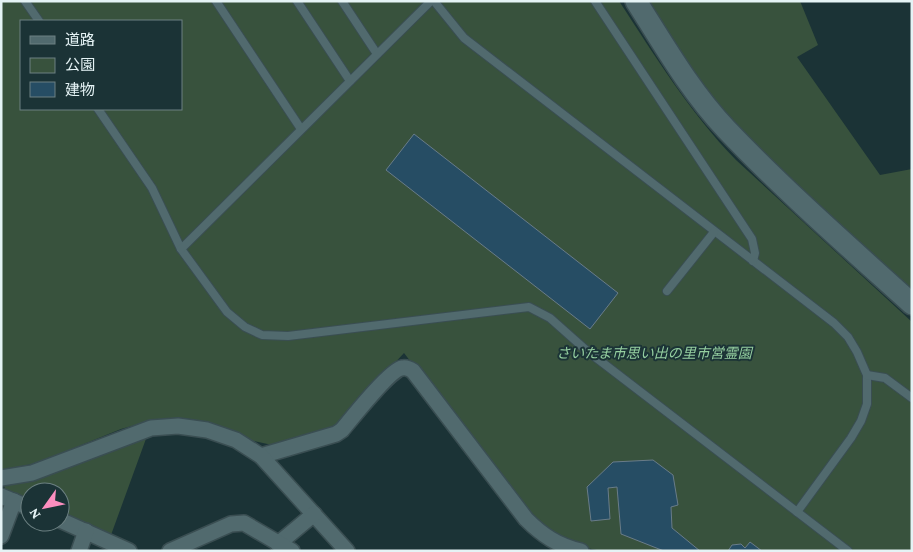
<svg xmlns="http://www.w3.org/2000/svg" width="913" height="552" font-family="'Crimson Pro','Noto Sans JP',serif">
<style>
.green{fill:#38523d;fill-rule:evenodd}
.building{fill:#264d64;stroke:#697c89}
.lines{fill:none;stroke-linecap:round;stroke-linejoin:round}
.lane-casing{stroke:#3a4e52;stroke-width:10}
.street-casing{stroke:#3a4e52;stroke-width:18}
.secondary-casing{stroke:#3a4e52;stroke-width:24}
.lane{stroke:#516a6e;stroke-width:8}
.street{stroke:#516a6e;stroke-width:15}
.secondary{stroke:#516a6e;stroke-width:21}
.labels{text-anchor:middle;stroke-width:4;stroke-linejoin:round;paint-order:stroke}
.park-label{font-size:14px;font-style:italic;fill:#95cfa0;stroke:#1b3336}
</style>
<rect width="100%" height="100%" fill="#1b3336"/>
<g class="green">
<path d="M 1,1 L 619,1 C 655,56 690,113 736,160 L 912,322 L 912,551 L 602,551 L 576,546 L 554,535 L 523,508 L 404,353 L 336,426 L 282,443 L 272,445 L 249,440 L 215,424 L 191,419 L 171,418 L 154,420 L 121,429 L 37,463 L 1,470 ZM 21,21 L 181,21 L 181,109 L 21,109 Z"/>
<path d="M 647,1 L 800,1 L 818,45 L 797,57 L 880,175 L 912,169 L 912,293 L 732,124 L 702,84 Z"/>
<path d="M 147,436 L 111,535 L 60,513 L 60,492 L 30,492 L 30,500 L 5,490 L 4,484 Z"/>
</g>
<g class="building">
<path d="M 414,134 L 618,293 L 590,329 L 386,170 Z"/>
<path d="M 653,460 L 673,475 L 678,505 L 671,507 L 672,528 L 700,551 L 664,551 L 621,534 L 617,487 L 608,488 L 610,519 L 591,521 L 587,487 L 613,462 Z"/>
<path d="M 750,542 L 762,551 L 728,551 L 732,545 L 741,544 L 745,548 Z"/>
</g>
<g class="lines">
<defs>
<g id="lane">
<path d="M 25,1 L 39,21"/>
<path d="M 216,1 L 301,129"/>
<path d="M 297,1 L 350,81"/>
<path d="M 342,1 L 377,54"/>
<path d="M 434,1 L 464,38 L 834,323 L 848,337 L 857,352 L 867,375 L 867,404 L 861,421 L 851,438 L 797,512"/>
<path d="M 595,1 L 752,239 L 755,253 L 753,261"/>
<path d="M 98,109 L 152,188 L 181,249 L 227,312 L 245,327 L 262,335 L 288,336 L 529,307 L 550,318 L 586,350 L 848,551"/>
<path d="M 181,249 L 431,1"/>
<path d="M 667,291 L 714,232"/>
<path d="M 867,375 L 885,378 L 912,398"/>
</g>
<g id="street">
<path d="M 261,456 L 336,434 L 342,430 C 351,419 391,369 402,368 C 406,367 410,369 413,371 L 526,519 C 542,535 558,546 581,551"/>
<path d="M 1,478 L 32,473 L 151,428 L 178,426 L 207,430 L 236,440 L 261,456 L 347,551"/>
<path d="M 1,496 L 30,508"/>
<path d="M 60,520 L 129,551"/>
<path d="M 1,536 L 14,501"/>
<path d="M 278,544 L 314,514"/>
<path d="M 79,551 L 86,531"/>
<path d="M 170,551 L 231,524 L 244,523 L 292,551"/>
</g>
<path id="secondary" d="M 636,1 C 664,45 690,91 726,129 C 784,190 849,247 912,304"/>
</defs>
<use href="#lane" class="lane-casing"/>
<use href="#street" class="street-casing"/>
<use href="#secondary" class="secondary-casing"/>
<use href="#lane" class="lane"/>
<use href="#street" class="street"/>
<use href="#secondary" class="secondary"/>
</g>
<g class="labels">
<g class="park-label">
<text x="654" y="358">さいたま市思い出の里市営霊園</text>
</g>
</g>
<rect width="913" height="552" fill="none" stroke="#e5f3f5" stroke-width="5"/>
<rect x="20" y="20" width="162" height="90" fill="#1b3336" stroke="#6c8082"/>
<rect x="30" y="36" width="25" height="8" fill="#516a6e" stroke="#6c8082"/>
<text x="65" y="45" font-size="15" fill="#e5f3f5">道路</text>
<rect x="30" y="58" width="25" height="15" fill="#38523d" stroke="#6c8082"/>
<text x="65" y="70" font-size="15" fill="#e5f3f5">公園</text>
<rect x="30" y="82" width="25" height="15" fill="#264d64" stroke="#6c8082"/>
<text x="65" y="95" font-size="15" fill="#e5f3f5">建物</text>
<g transform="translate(45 507) rotate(237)"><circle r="24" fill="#1b3336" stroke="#6c8082"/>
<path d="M0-4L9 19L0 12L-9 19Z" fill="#fd8ebf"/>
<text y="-8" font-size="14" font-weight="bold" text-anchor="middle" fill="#e5f3f5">N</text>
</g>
</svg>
